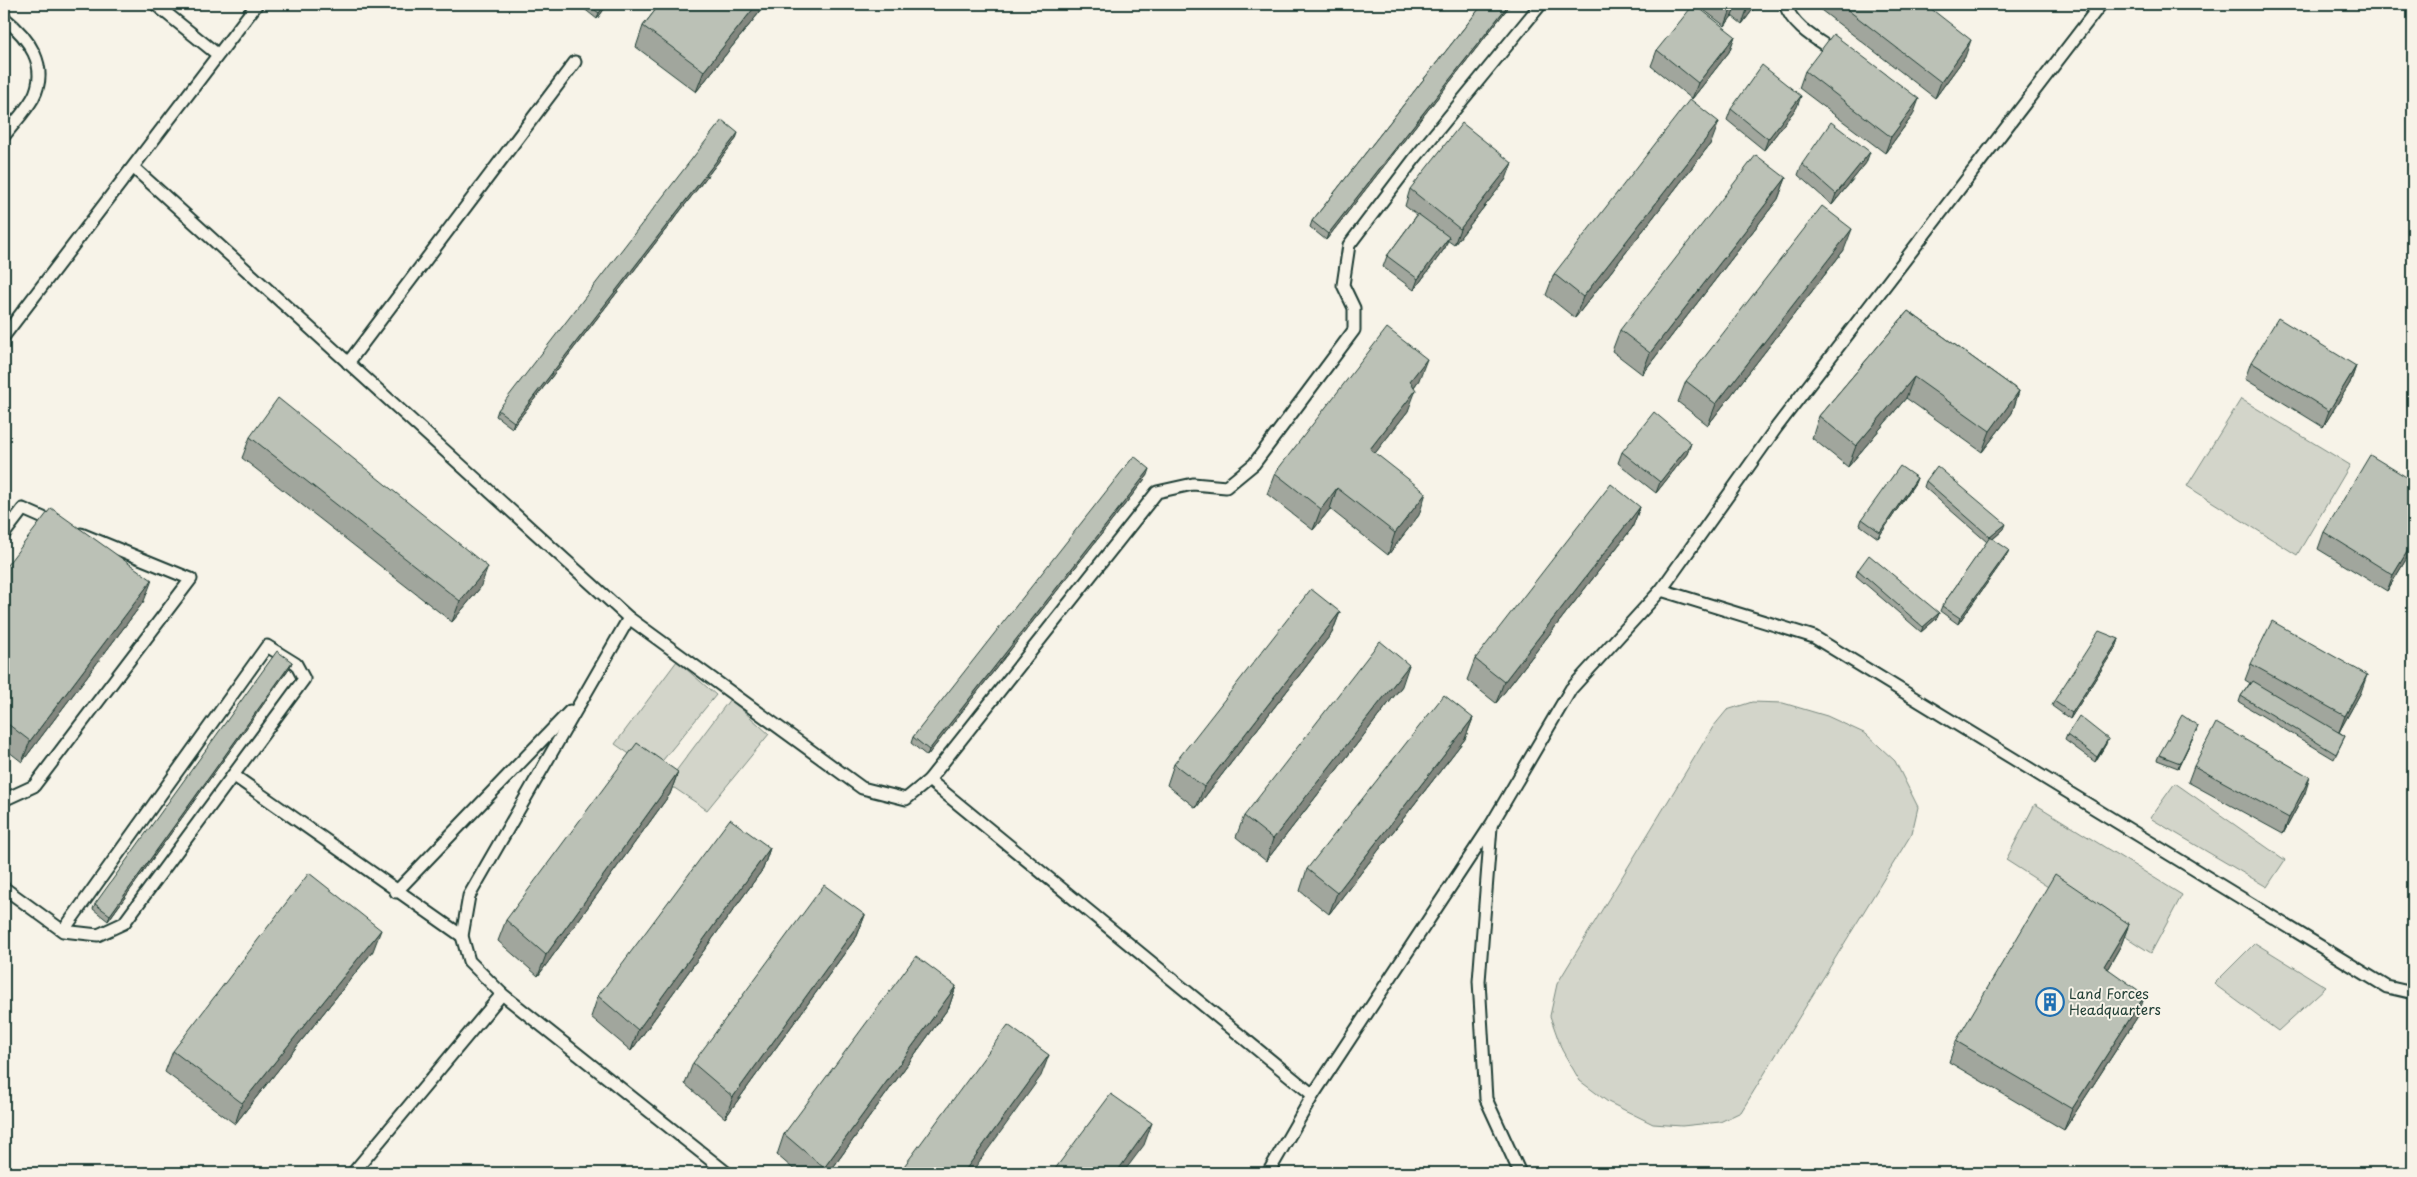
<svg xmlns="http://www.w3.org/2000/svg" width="2417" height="1177" font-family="'Playpen Sans',sans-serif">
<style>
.green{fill:#d3d5ca;stroke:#79897f}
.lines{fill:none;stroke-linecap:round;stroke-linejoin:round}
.lane-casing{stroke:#1f3d34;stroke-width:15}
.lane{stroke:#f7f3e8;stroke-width:11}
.wall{fill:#a1a69d;stroke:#1f3d34}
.shaded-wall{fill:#83877f;stroke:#1f3d34}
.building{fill:#bbc1b6;stroke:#1f3d34}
.labels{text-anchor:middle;stroke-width:4;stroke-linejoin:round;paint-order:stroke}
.poi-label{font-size:14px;fill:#1f3d34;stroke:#f7f3e8;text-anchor:start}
</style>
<rect width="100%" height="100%" fill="#f7f3e8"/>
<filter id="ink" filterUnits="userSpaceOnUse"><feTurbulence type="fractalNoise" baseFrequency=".02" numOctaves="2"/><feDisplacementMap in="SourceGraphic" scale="10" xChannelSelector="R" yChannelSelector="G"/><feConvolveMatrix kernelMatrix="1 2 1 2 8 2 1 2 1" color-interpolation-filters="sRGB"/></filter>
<g filter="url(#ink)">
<g class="green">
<path d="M 2241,399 L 2350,465 L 2297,555 L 2187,486 Z"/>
<path d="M 677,661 L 716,695 L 654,771 L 615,744 Z"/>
<path d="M 730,699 L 769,734 L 707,810 L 667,783 Z"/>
<path d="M 1752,702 L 1783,703 L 1827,716 L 1866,734 L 1895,761 L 1918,807 L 1912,833 L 1741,1112 L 1720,1122 L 1682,1126 L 1653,1124 L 1608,1102 L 1580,1081 L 1562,1050 L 1550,1016 L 1557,984 L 1713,727 L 1727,710 Z"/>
<path d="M 2175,783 L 2285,860 L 2267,887 L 2150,818 Z"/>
<path d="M 2035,804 L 2182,895 L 2151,953 L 2006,860 Z"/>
<path d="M 2255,943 L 2326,987 L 2278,1031 L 2214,984 Z"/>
</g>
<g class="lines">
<defs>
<g id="lane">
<path d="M 155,4 L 217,54"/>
<path d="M 1785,4 C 1793,28 1818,40 1837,53"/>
<path d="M 4,18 C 28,37 50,66 33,98 C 25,112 13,124 4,136"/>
<path d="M 134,168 L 629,618 L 862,788 L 906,799 L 929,780 L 1157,492 L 1193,484 L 1226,487 L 1254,464 L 1354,330 L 1354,308 L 1343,285 L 1349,245 L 1415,158 L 1541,4"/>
<path d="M 4,336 L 257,4"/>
<path d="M 348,363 L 575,62"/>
<path d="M 4,534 L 23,509 L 57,524"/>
<path d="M 1661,590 L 1814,637 L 2387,987 L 2413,993"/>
<path d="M 629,618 L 469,896 L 462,936 L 469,961 L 502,994 L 727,1173"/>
<path d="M 233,775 L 462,936"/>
<path d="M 929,780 L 1313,1095"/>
<path d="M 4,796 L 8,798 L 34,786 L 191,579 L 81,534"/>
<path d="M 1491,827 L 1479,981 L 1486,1099 L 1520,1173"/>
<path d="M 4,888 L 63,931 L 98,935 L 124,923 L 304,679 L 296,664 L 267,646 L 63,931"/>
<path d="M 396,892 L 570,711"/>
<path d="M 353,1173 L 502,994"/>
<path d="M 1268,1173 L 1313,1095 L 1491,825 L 1571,689 L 1661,590 L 1776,428 L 2101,4"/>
</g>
</defs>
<use href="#lane" class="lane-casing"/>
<use href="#lane" class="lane"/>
</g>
<g class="wall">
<path d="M 578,4 L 608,4 L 597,19 Z"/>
<path d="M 660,4 L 766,4 L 696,92 L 636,47 L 643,26 Z"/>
<path d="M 1483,4 L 1511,4 L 1326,240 L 1310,227 L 1312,221 Z"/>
<path d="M 1696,4 L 1757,4 L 1742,24 L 1732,16 L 1725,26 Z"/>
<path d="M 1818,4 L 1925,4 L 1965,57 L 1935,98 L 1817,7 Z"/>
<path d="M 1735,36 L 1729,52 L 1692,99 L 1651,66 L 1657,50 Z"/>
<path d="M 1805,71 L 1913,115 L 1885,153 L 1799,88 Z"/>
<path d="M 1797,107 L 1764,150 L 1727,120 L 1731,109 Z"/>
<path d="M 736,139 L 512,428 L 496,416 L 498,410 Z"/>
<path d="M 1711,143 L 1575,318 L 1546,295 L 1554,274 Z"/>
<path d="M 1866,163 L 1832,205 L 1798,175 L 1802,164 Z"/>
<path d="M 1786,178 L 1778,199 L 1642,374 L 1612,351 L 1620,330 Z"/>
<path d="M 1506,179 L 1454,245 L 1447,240 L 1445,248 L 1414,290 L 1383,267 L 1387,256 L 1417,215 L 1405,206 L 1410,189 Z"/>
<path d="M 1844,250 L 1708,425 L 1678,402 L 1686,381 Z"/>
<path d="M 1908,311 L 2019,391 L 2012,413 L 1982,452 L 1906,398 L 1848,467 L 1812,438 L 1819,416 Z"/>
<path d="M 2251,362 L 2356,366 L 2350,383 L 2323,427 L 2245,379 Z"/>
<path d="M 1419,380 L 1414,387 L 1408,411 L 1375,453 L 1419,515 L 1388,555 L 1330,509 L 1313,530 L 1267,494 L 1275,473 Z"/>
<path d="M 250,437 L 480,588 L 452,622 L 242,458 Z"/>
<path d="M 1691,443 L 1687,454 L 1656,493 L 1618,463 L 1622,452 Z"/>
<path d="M 1148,475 L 927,756 L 911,743 L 913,737 Z"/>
<path d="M 1917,478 L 1915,483 L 1878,538 L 1860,525 L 1862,519 Z"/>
<path d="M 1926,481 L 2004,529 L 1993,539 L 2007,555 L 1958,624 L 1940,611 L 1942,606 L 1987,542 L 1924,487 Z"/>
<path d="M 2413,481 L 2413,548 L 2387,591 L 2318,549 L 2324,532 Z"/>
<path d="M 1640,507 L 1632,528 L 1496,703 L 1467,680 L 1475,659 Z"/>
<path d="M 4,569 L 144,601 L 22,762 L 4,748 Z"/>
<path d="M 1858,570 L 1939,613 L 1937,618 L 1921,632 L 1856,576 Z"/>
<path d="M 1340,612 L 1332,633 L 1196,808 L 1167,785 L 1174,764 Z"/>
<path d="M 2119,639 L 2117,645 L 2070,719 L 2052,706 L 2054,701 Z"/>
<path d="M 292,662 L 290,667 L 108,921 L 93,909 L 95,904 Z"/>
<path d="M 2251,664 L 2361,692 L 2339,732 L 2345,736 L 2334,759 L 2239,702 L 2241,696 L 2250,683 L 2245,680 Z"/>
<path d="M 1402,686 L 1266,861 L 1236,837 L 1244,816 Z"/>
<path d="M 1473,718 L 1465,739 L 1329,914 L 1300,891 L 1307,869 Z"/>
<path d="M 2196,731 L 2178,768 L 2157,760 L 2159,755 Z"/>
<path d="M 2067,735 L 2106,744 L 2095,762 L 2065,740 Z"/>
<path d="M 2194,766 L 2305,793 L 2283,834 L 2188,782 Z"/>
<path d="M 678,772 L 670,794 L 538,976 L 498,941 L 506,920 Z"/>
<path d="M 770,848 L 763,869 L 631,1051 L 591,1017 L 598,996 Z"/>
<path d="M 865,915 L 857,936 L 725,1118 L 685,1084 L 693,1063 Z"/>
<path d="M 2129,924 L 2121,945 L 2108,968 L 2138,1016 L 2064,1130 L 1949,1062 L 1956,1041 Z"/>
<path d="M 373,951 L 235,1124 L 165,1072 L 173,1051 Z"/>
<path d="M 956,986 L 949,1007 L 829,1173 L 798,1173 L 777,1155 L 784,1134 Z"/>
</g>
<g class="shaded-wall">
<path d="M 606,4 L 608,4 L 597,19 L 599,13 Z"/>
<path d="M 757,4 L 766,4 L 696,92 L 704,71 Z"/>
<path d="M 1509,4 L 1511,4 L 1326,240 L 1328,234 Z"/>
<path d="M 1733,4 L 1737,4 L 1732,16 L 1725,26 Z"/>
<path d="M 1749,4 L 1757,4 L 1742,24 Z"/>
<path d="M 1735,36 L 1729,52 L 1692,99 L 1698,83 Z"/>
<path d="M 1971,40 L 1965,57 L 1935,98 L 1941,82 Z"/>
<path d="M 8,71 L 4,84 L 4,77 Z"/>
<path d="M 1801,96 L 1797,107 L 1764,150 L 1768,139 Z"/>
<path d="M 1919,99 L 1913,115 L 1885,153 L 1891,137 Z"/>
<path d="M 1719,122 L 1711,143 L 1575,318 L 1583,297 Z"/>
<path d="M 738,133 L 736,139 L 512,428 L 514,422 Z"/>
<path d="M 1870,152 L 1866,163 L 1832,205 L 1836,194 Z"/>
<path d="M 1512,163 L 1506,179 L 1454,245 L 1460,229 Z"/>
<path d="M 1786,178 L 1778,199 L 1642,374 L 1650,353 Z"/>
<path d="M 1852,229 L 1844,250 L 1708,425 L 1716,404 Z"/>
<path d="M 1449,237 L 1445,248 L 1414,290 L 1418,279 Z"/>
<path d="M 1427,359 L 1419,380 L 1403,402 L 1410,381 Z"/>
<path d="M 2356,366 L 2350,383 L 2323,427 L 2329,411 Z"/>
<path d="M 1914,377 L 1906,398 L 1848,467 L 1856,446 Z"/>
<path d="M 1416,390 L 1408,411 L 1362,470 L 1370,449 Z"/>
<path d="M 2019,391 L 2012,413 L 1982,452 L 1990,431 Z"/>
<path d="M 1691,443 L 1687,454 L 1656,493 L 1660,482 Z"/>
<path d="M 1150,469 L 1148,475 L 927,756 L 929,750 Z"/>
<path d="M 1917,478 L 1915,483 L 1878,538 L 1880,532 Z"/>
<path d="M 1337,488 L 1330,509 L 1313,530 L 1321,509 Z"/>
<path d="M 1426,493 L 1419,515 L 1388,555 L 1395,533 Z"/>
<path d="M 1640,507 L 1632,528 L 1496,703 L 1504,682 Z"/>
<path d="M 2006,524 L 2004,529 L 1988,543 L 1990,537 Z"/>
<path d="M 2413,542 L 2413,548 L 2387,591 L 2393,575 Z"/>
<path d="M 2009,550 L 2007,555 L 1958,624 L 1960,618 Z"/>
<path d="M 488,567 L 480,588 L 452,622 L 460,601 Z"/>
<path d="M 152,580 L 144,601 L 22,762 L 30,741 Z"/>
<path d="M 1340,612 L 1332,633 L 1196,808 L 1204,787 Z"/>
<path d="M 1939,613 L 1937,618 L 1921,632 L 1923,627 Z"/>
<path d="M 2119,639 L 2117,645 L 2070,719 L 2072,713 Z"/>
<path d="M 292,662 L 290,667 L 108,921 L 110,915 Z"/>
<path d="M 1409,665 L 1402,686 L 1266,861 L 1273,839 Z"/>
<path d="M 2367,675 L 2361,692 L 2339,732 L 2345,716 Z"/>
<path d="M 1473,718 L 1465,739 L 1329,914 L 1337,893 Z"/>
<path d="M 2198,726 L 2196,731 L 2178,768 L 2180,763 Z"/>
<path d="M 2108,739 L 2106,744 L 2095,762 L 2097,757 Z"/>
<path d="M 678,772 L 670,794 L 538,976 L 546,955 Z"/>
<path d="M 2310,777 L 2305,793 L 2283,834 L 2289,818 Z"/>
<path d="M 770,848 L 763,869 L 631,1051 L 638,1030 Z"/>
<path d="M 865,915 L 857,936 L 725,1118 L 733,1097 Z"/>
<path d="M 2129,924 L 2121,945 L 2097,987 L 2104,966 Z"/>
<path d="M 381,930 L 373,951 L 235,1124 L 242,1103 Z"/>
<path d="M 956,986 L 949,1007 L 829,1173 L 823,1173 L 824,1168 Z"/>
<path d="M 2145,995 L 2138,1016 L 2064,1130 L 2072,1109 Z"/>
<path d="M 1049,1055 L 1041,1076 L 971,1173 L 963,1173 Z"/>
<path d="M 1152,1123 L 1144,1145 L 1123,1173 L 1116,1173 Z"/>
</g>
<g class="building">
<path d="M 587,4 L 606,4 L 599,13 Z"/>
<path d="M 660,4 L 757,4 L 704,71 L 643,26 Z"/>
<path d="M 1483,4 L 1509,4 L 1328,234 L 1312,221 Z"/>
<path d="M 1694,4 L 1735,36 L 1698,83 L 1657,50 Z"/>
<path d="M 1840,4 L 1925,4 L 1971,40 L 1941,82 Z"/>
<path d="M 1833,34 L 1919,99 L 1891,137 L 1805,71 Z"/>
<path d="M 1762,65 L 1801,96 L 1768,139 L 1731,109 Z"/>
<path d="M 4,67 L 8,71 L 4,77 Z"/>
<path d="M 1690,99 L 1719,122 L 1583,297 L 1554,274 Z"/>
<path d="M 722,120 L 738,133 L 514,422 L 498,410 Z"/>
<path d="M 1831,122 L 1870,152 L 1836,194 L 1802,164 Z"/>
<path d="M 1462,123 L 1512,163 L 1460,229 L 1410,189 Z"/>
<path d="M 1756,155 L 1786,178 L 1650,353 L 1620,330 Z"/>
<path d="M 1822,206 L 1852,229 L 1716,404 L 1686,381 Z"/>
<path d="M 1418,214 L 1449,237 L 1418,279 L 1387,256 Z"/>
<path d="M 1908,311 L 2019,391 L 1990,431 L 1914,377 L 1856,446 L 1819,416 Z"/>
<path d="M 2278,318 L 2356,366 L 2329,411 L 2251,362 Z"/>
<path d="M 1387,328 L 1427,359 L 1410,381 L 1416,390 L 1370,449 L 1426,493 L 1395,533 L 1337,488 L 1321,509 L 1275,473 Z"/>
<path d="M 278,398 L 488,567 L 460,601 L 250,437 Z"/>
<path d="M 1654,412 L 1691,443 L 1660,482 L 1622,452 Z"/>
<path d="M 2370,455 L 2413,481 L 2413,542 L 2393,575 L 2324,532 Z"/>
<path d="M 1134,456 L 1150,469 L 929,750 L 913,737 Z"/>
<path d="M 1900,466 L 1917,478 L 1880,532 L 1862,519 Z"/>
<path d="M 1937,466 L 2006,524 L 1990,537 L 1926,481 Z"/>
<path d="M 1611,484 L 1640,507 L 1504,682 L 1475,659 Z"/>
<path d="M 51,508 L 152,580 L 30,741 L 4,721 L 4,569 Z"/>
<path d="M 1990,537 L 2009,550 L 1960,618 L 1942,606 Z"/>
<path d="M 1869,555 L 1939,613 L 1923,627 L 1858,570 Z"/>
<path d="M 1311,589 L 1340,612 L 1204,787 L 1174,764 Z"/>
<path d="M 2272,621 L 2367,675 L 2345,716 L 2251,664 Z"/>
<path d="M 2099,631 L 2119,639 L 2072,713 L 2054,701 Z"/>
<path d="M 1380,641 L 1409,665 L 1273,839 L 1244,816 Z"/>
<path d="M 277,651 L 292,662 L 110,915 L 95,904 Z"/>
<path d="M 2252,681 L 2345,736 L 2336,754 L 2241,696 Z"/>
<path d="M 1444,695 L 1473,718 L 1337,893 L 1307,869 Z"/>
<path d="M 2182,715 L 2198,726 L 2180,763 L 2159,755 Z"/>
<path d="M 2079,716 L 2108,739 L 2097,757 L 2067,735 Z"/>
<path d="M 2216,723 L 2310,777 L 2289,818 L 2194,766 Z"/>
<path d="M 637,743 L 678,772 L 546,955 L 506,920 Z"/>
<path d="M 730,819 L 770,848 L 638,1030 L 598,996 Z"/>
<path d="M 309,873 L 381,930 L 242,1103 L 173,1051 Z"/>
<path d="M 2055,874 L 2129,924 L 2104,966 L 2145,995 L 2072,1109 L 1956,1041 Z"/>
<path d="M 824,885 L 865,915 L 733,1097 L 693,1063 Z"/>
<path d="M 916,956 L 956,986 L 824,1168 L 784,1134 Z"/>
<path d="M 1008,1025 L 1049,1055 L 963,1173 L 899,1173 Z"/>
<path d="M 1111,1094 L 1152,1123 L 1116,1173 L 1052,1173 Z"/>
<path d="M 1759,1168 L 1767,1173 L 1756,1173 Z"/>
</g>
</g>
<defs>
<symbol id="building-ring" viewBox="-11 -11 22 22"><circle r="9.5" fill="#f7f3e8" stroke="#1f6fb2" stroke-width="1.5"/><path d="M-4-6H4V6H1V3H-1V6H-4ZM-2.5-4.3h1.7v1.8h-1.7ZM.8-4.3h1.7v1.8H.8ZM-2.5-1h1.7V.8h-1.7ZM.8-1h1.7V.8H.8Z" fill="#1f6fb2"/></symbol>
</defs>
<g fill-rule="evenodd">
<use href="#building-ring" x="2034" y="986" width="32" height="32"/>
</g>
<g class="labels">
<g class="poi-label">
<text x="2069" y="999">Land Forces<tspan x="2069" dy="16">Headquarters</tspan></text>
</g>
</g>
<rect width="2417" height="1177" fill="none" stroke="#f7f3e8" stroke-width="20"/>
<rect x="10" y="10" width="2397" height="1157" fill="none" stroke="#1f3d34" stroke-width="2" filter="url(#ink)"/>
</svg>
